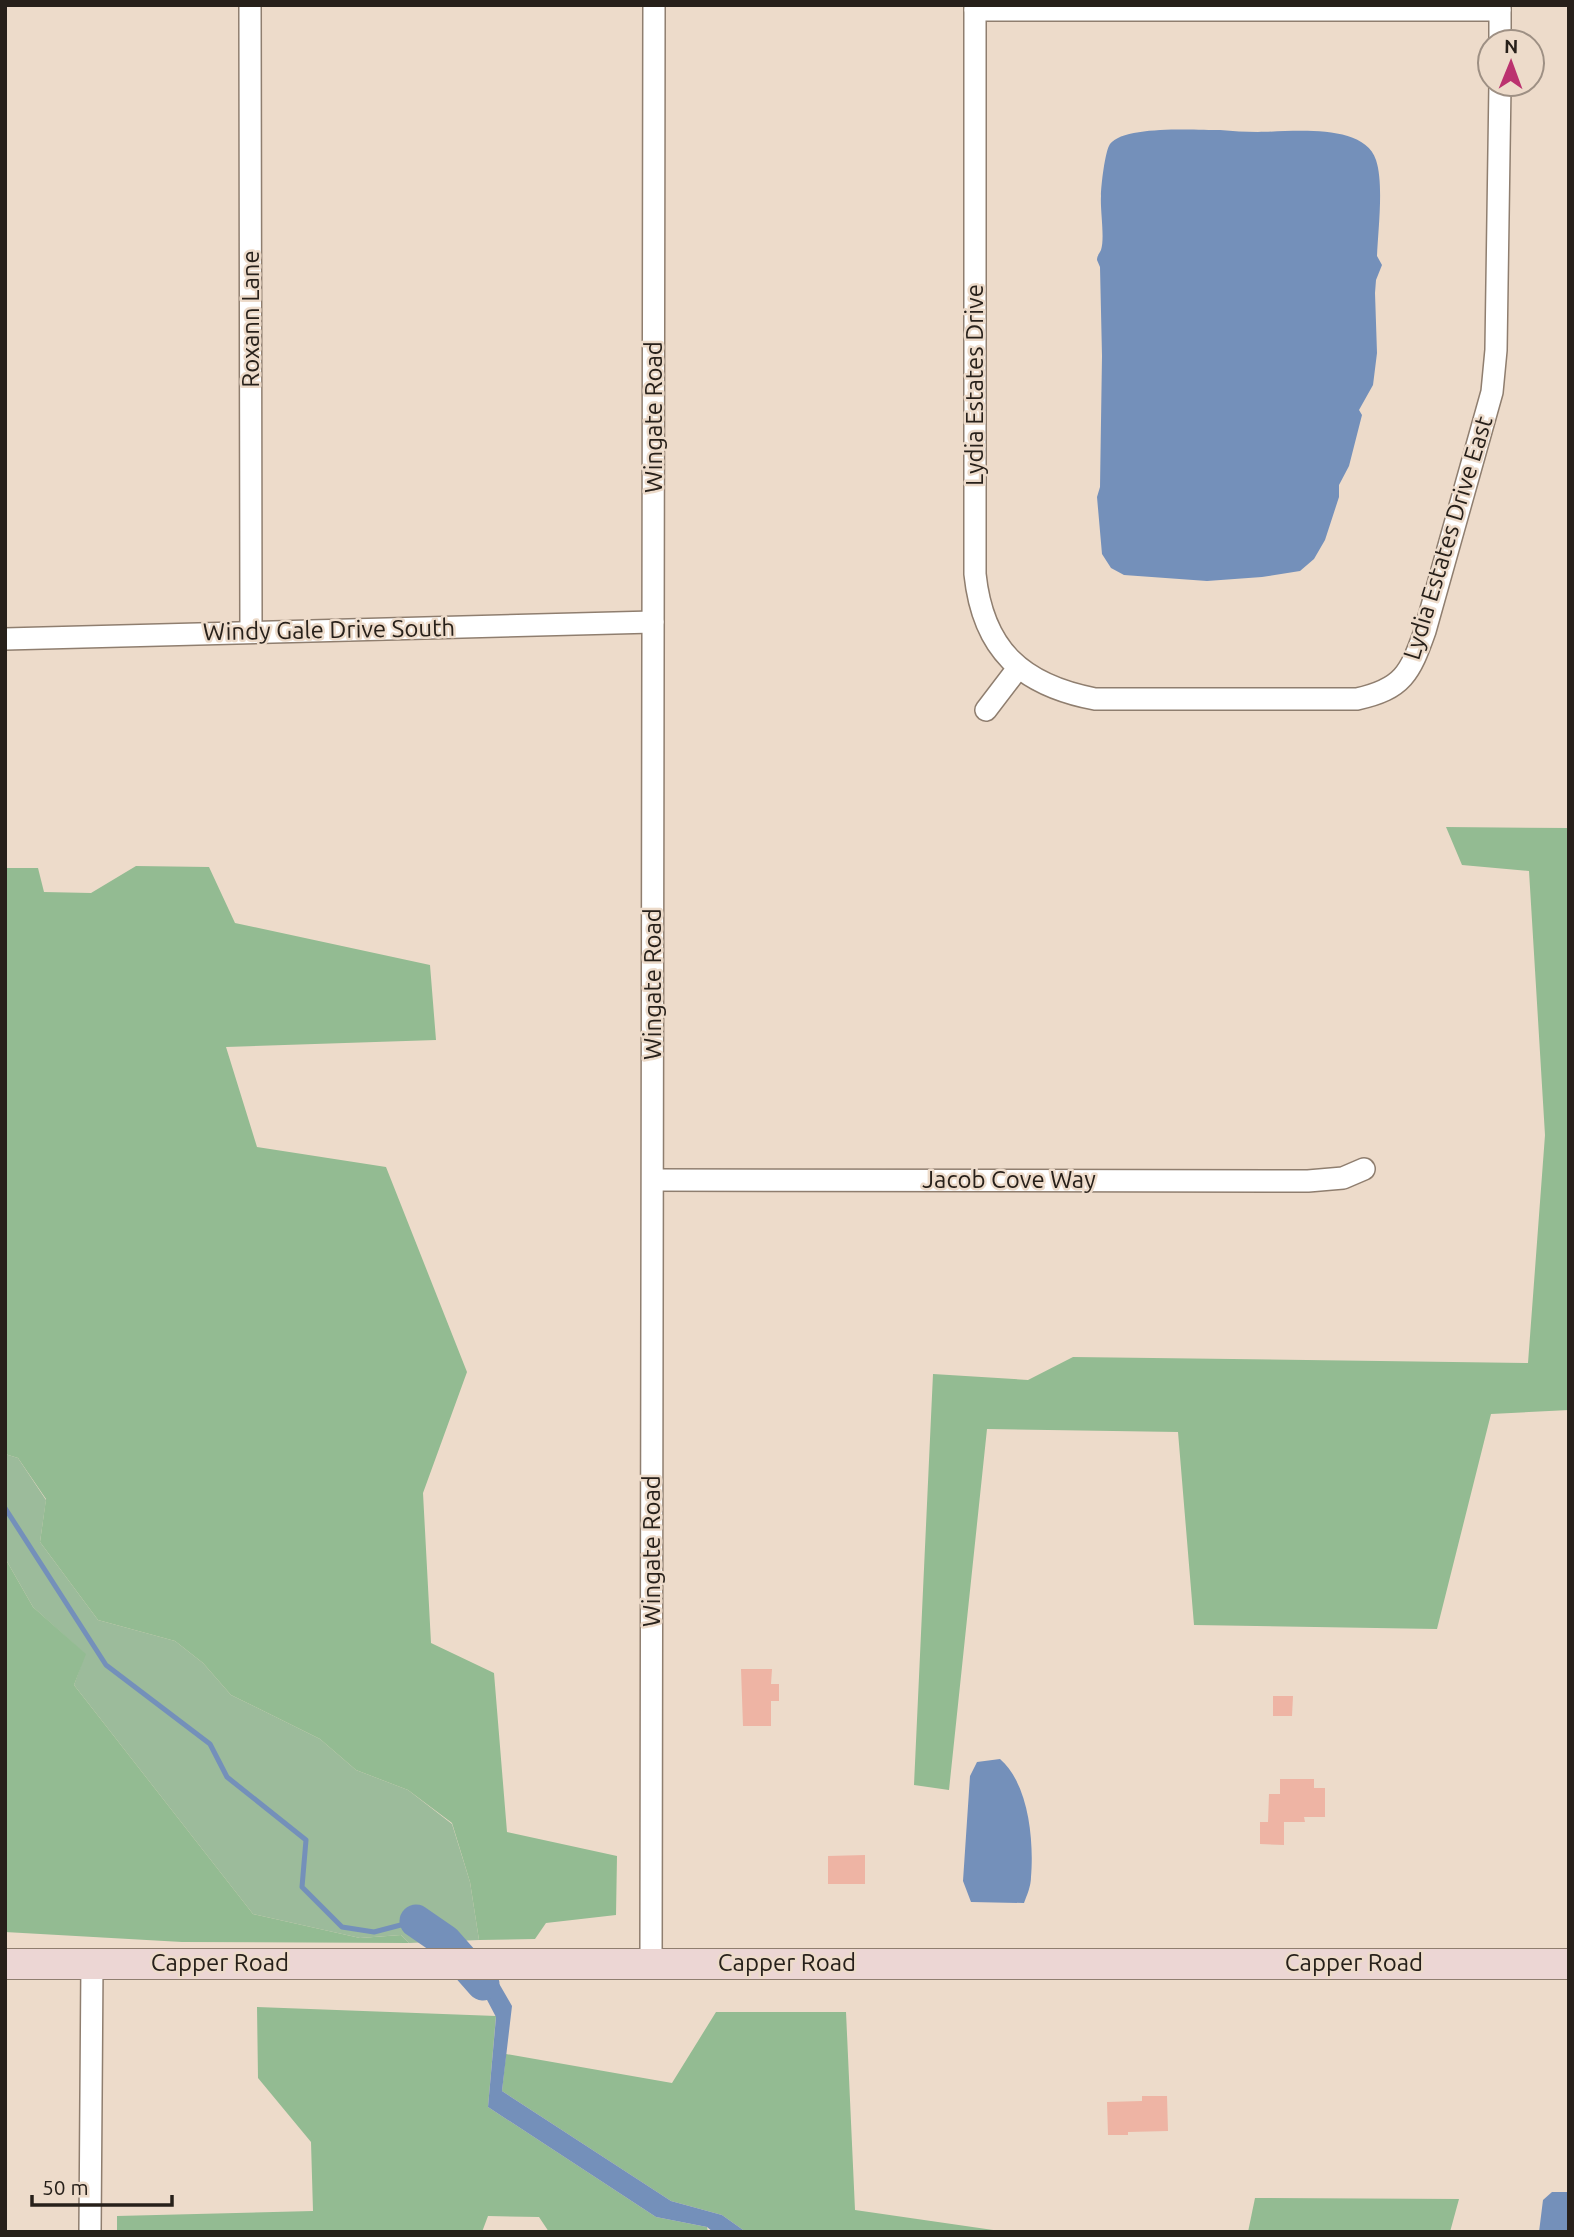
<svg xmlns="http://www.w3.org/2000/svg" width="1574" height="2237" font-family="Ubuntu,sans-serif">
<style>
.green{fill:#9cbb9b}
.forest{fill:#93bb92}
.water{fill:#7490ba}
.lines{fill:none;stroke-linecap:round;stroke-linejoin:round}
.stream{stroke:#7490ba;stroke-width:5}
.river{stroke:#7490ba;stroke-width:33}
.building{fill:#eeb4a4}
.street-casing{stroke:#8f7e6f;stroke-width:24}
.secondary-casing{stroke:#8f7e6f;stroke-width:32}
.street{stroke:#fff;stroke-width:21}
.secondary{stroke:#ecd6d4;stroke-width:30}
.labels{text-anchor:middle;stroke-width:5;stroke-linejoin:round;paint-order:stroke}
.street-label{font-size:24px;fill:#27201a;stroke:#eddbca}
</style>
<rect width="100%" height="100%" fill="#eddbca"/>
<path class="green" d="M 5,1454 L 18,1458 L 46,1500 L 40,1542 L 98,1620 L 175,1641 L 203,1663 L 231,1695 L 320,1739 L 356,1770 L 408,1790 L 452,1824 L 470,1882 L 479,1940 L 409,1943 L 401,1935 L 360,1938 L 253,1914 L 74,1685 L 85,1654 L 33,1607 L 5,1558 Z"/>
<g class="forest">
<path d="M 1446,827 L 1569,828 L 1569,1410 L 1491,1414 L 1437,1629 L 1194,1625 L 1178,1432 L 987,1429 L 949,1790 L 914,1785 L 933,1374 L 1028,1380 L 1073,1357 L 1528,1363 L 1545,1135 L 1529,871 L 1462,865 Z"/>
<path d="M 136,866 L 209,867 L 235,923 L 430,965 L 436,1040 L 226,1047 L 257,1147 L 386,1167 L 467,1372 L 423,1493 L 431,1643 L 494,1673 L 507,1832 L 617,1856 L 616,1915 L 546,1923 L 535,1939 L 479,1940 L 470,1882 L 452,1823 L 408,1790 L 356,1770 L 320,1739 L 231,1695 L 203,1663 L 175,1641 L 98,1620 L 40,1542 L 46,1499 L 18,1458 L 5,1454 L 5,868 L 38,868 L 44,892 L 91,893 Z"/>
<path d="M 5,1558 L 33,1607 L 86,1654 L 74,1685 L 253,1914 L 360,1938 L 401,1935 L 409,1943 L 182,1942 L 5,1932 Z"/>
<path d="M 257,2007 L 496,2016 L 488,2107 L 656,2217 L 707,2227 L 708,2232 L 549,2232 L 539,2217 L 488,2216 L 482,2232 L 117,2232 L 117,2216 L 313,2211 L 311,2142 L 258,2078 Z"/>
<path d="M 716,2012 L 846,2012 L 855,2210 L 1007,2232 L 746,2232 L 722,2215 L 671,2201 L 502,2091 L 506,2054 L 672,2083 Z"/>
<path d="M 1255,2198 L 1459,2199 L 1450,2232 L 1248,2232 Z"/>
</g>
<g class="water">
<path d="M 1220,130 C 1233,131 1245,132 1258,132 C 1289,132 1364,122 1376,160 C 1384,184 1378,230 1377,256 L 1382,265 L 1376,280 L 1375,293 L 1377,353 L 1373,385 L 1359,410 L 1362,415 L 1349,466 L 1339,485 L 1339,497 L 1325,540 L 1314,559 L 1300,571 L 1262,577 L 1207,581 L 1124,575 L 1111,568 L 1102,554 L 1097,497 L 1100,487 L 1102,356 L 1100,267 L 1097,260 C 1097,256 1099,254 1101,250 C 1105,238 1100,210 1101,196 C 1101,186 1105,151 1110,144 C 1124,125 1196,130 1220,130 Z"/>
<path d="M 1000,1759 C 1029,1784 1034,1841 1031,1877 C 1031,1886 1027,1895 1024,1903 L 971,1902 L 963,1881 L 970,1776 L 977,1762 Z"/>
<path d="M 476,1979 L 497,1980 L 512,2006 L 502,2091 L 671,2201 L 722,2215 L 746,2232 L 713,2232 L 707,2227 L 656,2217 L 488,2107 L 496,2017 Z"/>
<path d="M 1552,2192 L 1569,2192 L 1569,2232 L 1539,2232 L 1543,2200 Z"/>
</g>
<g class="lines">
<path class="stream" d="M 5,1508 L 106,1665 L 210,1744 L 227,1777 L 306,1840 L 302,1887 L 342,1927 L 374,1932 L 416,1921"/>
<path class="river" d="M 416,1921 L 445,1941 L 483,1984"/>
</g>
<g class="building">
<path d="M 741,1669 L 772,1669 L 771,1684 L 779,1684 L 779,1701 L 771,1701 L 771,1726 L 743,1726 Z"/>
<path d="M 1273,1696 L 1293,1696 L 1292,1716 L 1273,1716 Z"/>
<path d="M 1280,1779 L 1314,1779 L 1314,1788 L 1325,1788 L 1325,1817 L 1304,1817 L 1305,1822 L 1284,1822 L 1284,1845 L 1260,1844 L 1260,1822 L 1268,1822 L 1269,1794 L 1280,1794 Z"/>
<path d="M 865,1855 L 865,1884 L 828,1884 L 828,1856 Z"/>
<path d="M 1142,2096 L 1167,2096 L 1168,2131 L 1128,2132 L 1128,2135 L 1108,2135 L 1107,2102 L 1142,2101 Z"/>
</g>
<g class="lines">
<defs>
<g id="street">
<path d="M 250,5 L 251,632"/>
<path d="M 975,5 L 975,574 C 983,650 1022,685 1095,699 L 1357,699 C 1403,689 1410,673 1425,631 L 1492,392 L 1496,350 L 1500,84"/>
<path d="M 975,10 L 1500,10"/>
<path d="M 1500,42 L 1500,5"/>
<path d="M 5,639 L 653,622"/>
<path d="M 986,710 L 1018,668"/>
<path d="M 653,1180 L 1308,1181 L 1343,1178 L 1364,1169"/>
<path d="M 651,1963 L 654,5"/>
<path d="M 90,2232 L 92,1963"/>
</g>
<path id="secondary" d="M 5,1964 L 1569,1964"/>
</defs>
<use href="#street" class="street-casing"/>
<use href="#secondary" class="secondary-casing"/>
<use href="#street" class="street"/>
<use href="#secondary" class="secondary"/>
</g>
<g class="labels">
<g class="street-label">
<text transform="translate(251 319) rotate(-90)" y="8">Roxann Lane</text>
<text transform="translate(975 385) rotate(-90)" y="8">Lydia Estates Drive</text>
<text transform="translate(654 417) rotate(-90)" y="8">Wingate Road</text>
<text transform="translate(1448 538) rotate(-73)" y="8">Lydia Estates Drive East</text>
<text transform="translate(329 630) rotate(-1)" y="8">Windy Gale Drive South</text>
<text transform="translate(653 984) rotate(-90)" y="8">Wingate Road</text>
<text x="1009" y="1188">Jacob Cove Way</text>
<text transform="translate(652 1551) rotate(-90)" y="8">Wingate Road</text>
<text x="220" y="1971">Capper Road</text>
<text x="787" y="1971">Capper Road</text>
<text x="1354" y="1971">Capper Road</text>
</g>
</g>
<rect width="1574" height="2237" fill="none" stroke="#27201a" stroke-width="14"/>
<g transform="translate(1511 63) rotate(1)"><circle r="33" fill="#eddbca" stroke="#9e9084" stroke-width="2"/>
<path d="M0-5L12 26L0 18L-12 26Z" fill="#bb326f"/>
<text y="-10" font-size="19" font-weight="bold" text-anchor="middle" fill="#27201a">N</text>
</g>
<path d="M32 2195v10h140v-10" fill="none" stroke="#27201a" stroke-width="3.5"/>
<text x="42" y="2195" font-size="21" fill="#27201a" stroke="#eddbca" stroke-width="5" paint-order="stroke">50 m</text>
</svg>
